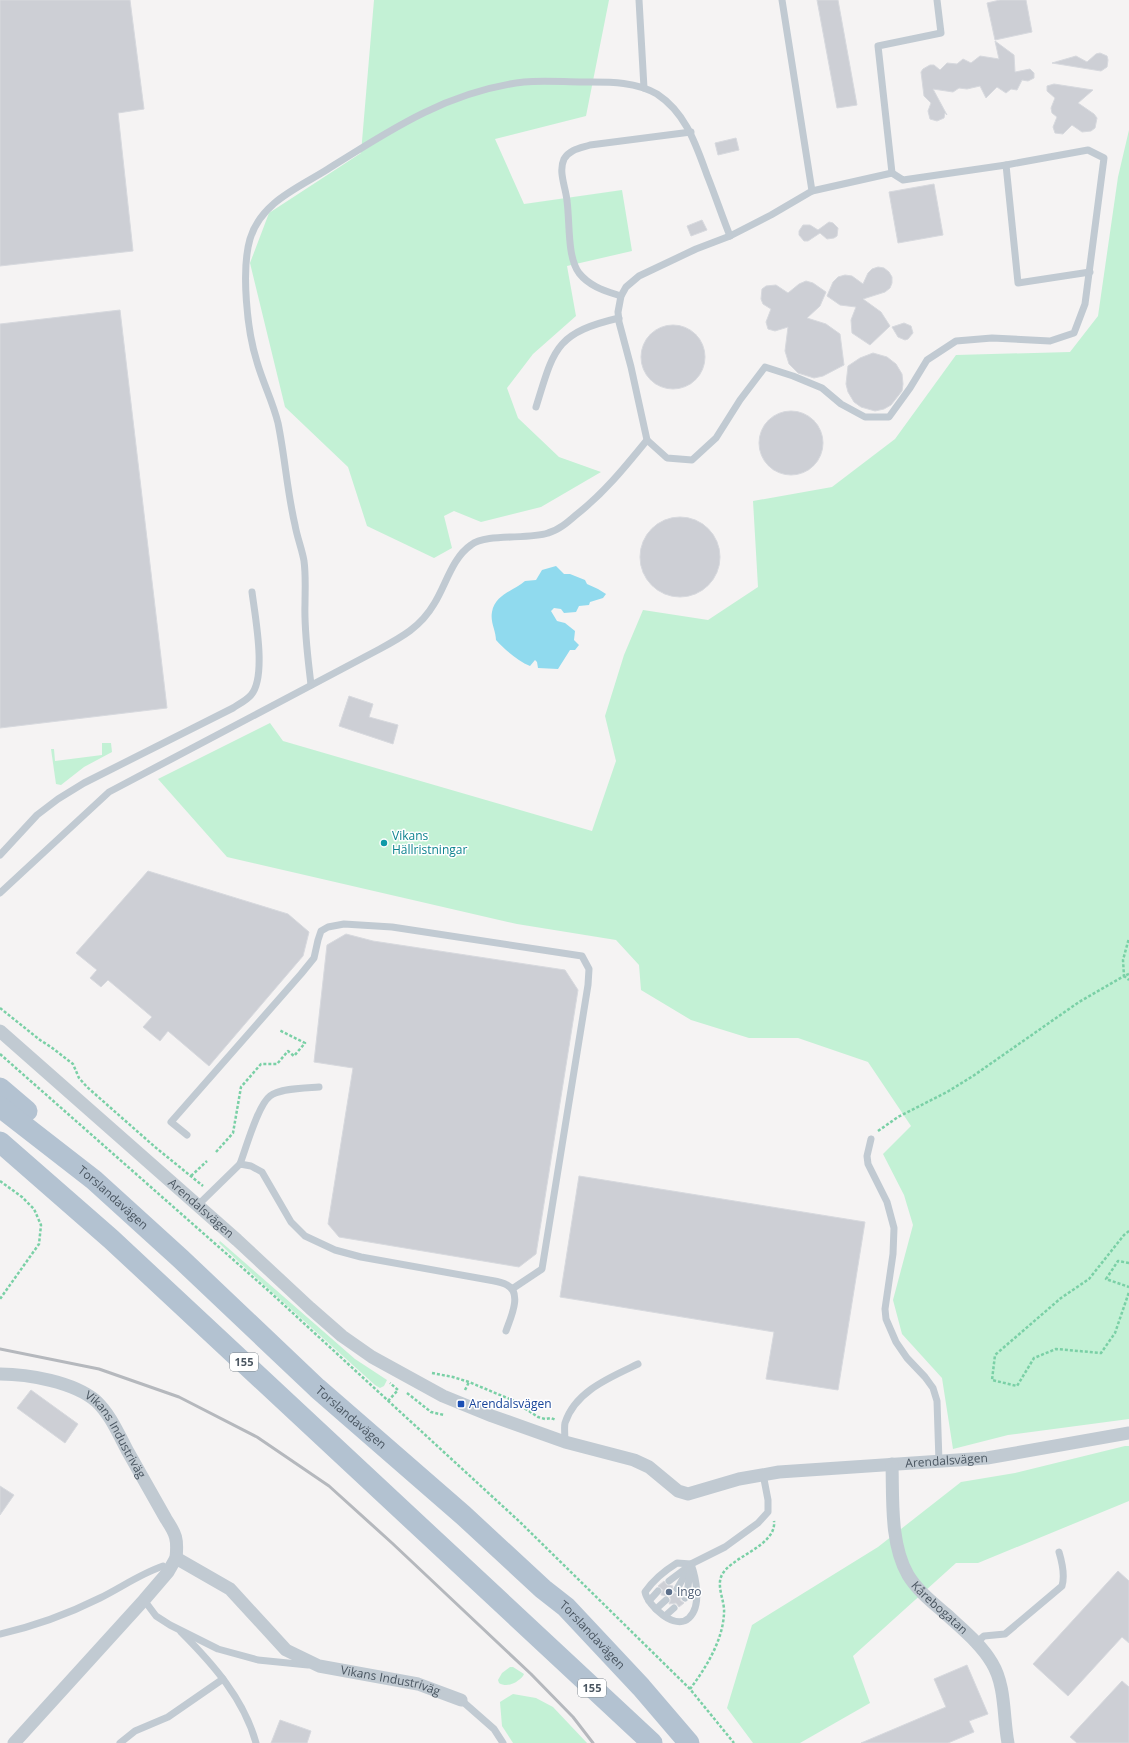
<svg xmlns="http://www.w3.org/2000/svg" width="1129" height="1743" font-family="'Open Sans',sans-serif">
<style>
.green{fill:#c3f1d5}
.water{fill:#90daee}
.building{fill:#cdcfd5;stroke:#d7d9de}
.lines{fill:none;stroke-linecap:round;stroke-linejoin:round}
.path{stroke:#7ad0a6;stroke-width:2.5;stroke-dasharray:3 2;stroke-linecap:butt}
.service{stroke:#c1cad2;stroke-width:7}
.minor{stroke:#c1cad2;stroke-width:13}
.primary{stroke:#b3c2d1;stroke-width:21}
.rail{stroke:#b5b8bd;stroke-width:3}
.culture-dot{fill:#0f9aa8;stroke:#fff;stroke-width:1.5}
.transit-dot{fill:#1a4fb4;stroke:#fff;stroke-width:1.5}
.service-dot{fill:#5c6f8a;stroke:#fff;stroke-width:1.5}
.labels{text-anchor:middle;stroke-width:3;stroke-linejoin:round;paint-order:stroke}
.shield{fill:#fff;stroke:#808990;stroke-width:1}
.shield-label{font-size:11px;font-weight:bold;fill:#4a5661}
.culture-label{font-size:12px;fill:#0d838f;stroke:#fff;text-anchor:start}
.street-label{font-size:12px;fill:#4a5661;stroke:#fff}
.transit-label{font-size:12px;fill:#164399;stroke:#fff;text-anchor:start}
.service-label{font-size:12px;fill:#4e5e75;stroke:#fff;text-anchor:start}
</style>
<rect width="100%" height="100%" fill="#f5f3f3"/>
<g class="green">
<path d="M 374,0 L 609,0 L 586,116 L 495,139 L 524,204 L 622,190 L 632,251 L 567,266 L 576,316 L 533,354 L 507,388 L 518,418 L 559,457 L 601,472 L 541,507 L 481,522 L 454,511 L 444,516 L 452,548 L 434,558 L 367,526 L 348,467 L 285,407 L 250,263 L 269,213 L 361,153 Z"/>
<path d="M 1129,130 L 1129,1419 L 1008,1435 L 953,1449 L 942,1378 L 902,1334 L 893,1300 L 913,1225 L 904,1195 L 883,1154 L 911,1126 L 868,1062 L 798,1038 L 749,1038 L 691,1020 L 641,990 L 639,965 L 616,940 L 517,924 L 227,857 L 158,779 L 270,723 L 283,741 L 592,831 L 616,761 L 605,716 L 624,655 L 643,610 L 708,620 L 758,587 L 753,501 L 832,487 L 895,439 L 956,355 L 1070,352 L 1098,316 L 1118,177 Z"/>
<path d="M 102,743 L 111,743 L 112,752 L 84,767 L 61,785 L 56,784 L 51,749 L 54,749 L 55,761 L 102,755 Z"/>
<path d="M 220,1241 L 355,1359 L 387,1380 L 384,1386 L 380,1388 L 375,1385 L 240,1263 L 219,1243 Z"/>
<path d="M 1125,1446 L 1129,1446 L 1129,1501 L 978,1563 L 956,1563 L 853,1656 L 870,1703 L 800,1743 L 753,1743 L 727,1708 L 752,1625 L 878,1547 L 961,1482 L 1015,1473 Z"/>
<path d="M 510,1667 L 513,1667 L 524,1674 L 523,1676 C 517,1683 507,1688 499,1683 L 498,1680 L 502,1673 Z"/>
<path d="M 513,1694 L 536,1698 L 553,1707 L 587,1743 L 513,1743 L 502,1726 L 500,1702 Z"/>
</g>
<path class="water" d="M 556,566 L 564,574 L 570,574 L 585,580 L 587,584 L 598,589 L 606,594 L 603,598 L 590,602 L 589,605 L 579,606 L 576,612 L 564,613 L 561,609 L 554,608 L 551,611 L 557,621 L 565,623 L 575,631 L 574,640 L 579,645 L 575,650 L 570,650 L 558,669 L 538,668 L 537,662 L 535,660 L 530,666 C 518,661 504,649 496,640 C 496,631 490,622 492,612 C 495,594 514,591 525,581 L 536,580 L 542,570 Z"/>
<g class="building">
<path d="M 0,0 L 130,0 L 144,109 L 118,113 L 133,251 L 0,266 Z"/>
<path d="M 817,0 L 838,0 L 857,105 L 837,108 Z"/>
<path d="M 1000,0 L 1026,0 L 1032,32 L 995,40 L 987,3 Z"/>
<path d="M 995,41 L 1014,55 L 1015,72 L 1030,69 L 1034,73 L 1034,78 L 1028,81 L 1022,80 L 1017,90 L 1011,89 L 1006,93 L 997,87 L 986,98 L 980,86 L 967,89 L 959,88 L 953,92 L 933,89 L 947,115 L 945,113 L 944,118 L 937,121 L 930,119 L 928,111 L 931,103 L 924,96 L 921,72 L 923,69 L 930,65 L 934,65 L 940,70 L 947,63 L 957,64 L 963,59 L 971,63 L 980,56 L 999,59 Z"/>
<path d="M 1100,53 L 1107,56 L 1108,60 L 1107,67 L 1101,71 L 1052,63 L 1076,56 L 1087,62 L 1096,54 Z"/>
<path d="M 1054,84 L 1093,90 L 1078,103 L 1094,114 L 1097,118 L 1095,128 L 1091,131 L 1082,132 L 1072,125 L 1063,134 L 1055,133 L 1053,127 L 1057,117 L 1052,113 L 1051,108 L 1055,98 L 1047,91 L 1047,86 Z"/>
<path d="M 736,138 L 739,150 L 718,155 L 715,143 Z"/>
<path d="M 934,184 L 943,235 L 898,243 L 889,192 Z"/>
<path d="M 702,220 L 707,230 L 691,236 L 687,226 Z"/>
<path d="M 829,222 L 833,223 L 838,228 L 837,236 L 834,238 L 827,239 L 820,233 L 808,241 L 804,241 L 799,235 L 799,231 L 803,225 L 810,225 L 818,230 Z"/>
<path d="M 878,267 L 884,268 L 889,272 L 892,277 L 892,283 L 890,288 L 885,292 L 863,299 L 881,312 L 890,326 L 870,345 L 852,333 L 851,320 L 856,307 L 840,305 L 827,296 L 833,282 L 838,277 L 845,275 L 852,276 L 863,284 L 868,273 L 872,269 Z"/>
<path d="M 806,281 L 813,283 L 826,292 L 820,306 L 807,318 L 826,324 L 840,334 L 844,365 L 823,376 L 814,378 L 798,373 L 789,364 L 785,351 L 788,327 L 775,331 L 768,329 L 766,322 L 771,309 L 763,304 L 761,299 L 762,289 L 766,286 L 776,285 L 788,293 L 799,284 Z"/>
<path d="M 120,310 L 167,708 L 0,728 L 0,324 Z"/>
<path d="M 904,323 L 911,326 L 913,333 L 908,339 L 905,340 L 898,337 L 892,327 Z"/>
<circle cx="673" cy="357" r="32"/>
<path d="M 873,353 L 887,357 L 896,364 L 902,374 L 903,384 L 902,391 L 891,405 L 884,409 L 875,411 L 861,407 L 854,402 L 848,392 L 846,384 L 848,366 L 860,358 Z"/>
<circle cx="791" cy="443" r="32"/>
<circle cx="680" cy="557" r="40"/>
<path d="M 349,696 L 373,704 L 369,717 L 398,725 L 393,744 L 339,726 Z"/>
<path d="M 148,871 L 288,914 L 309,932 L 303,956 L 209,1066 L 168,1031 L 160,1041 L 143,1027 L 152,1017 L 108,980 L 101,987 L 90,978 L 97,970 L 76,953 Z"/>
<path d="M 346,934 L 373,941 L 565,970 L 578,990 L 536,1254 L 519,1267 L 339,1237 L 328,1224 L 353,1068 L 314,1062 L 327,945 Z"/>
<path d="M 579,1176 L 865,1222 L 838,1390 L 766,1379 L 774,1332 L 560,1297 Z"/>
<path d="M 31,1390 L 78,1424 L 65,1443 L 17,1408 Z"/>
<path d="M 0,1486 L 14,1495 L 0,1515 Z"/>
<path d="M 1118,1571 L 1129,1581 L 1129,1643 L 1122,1637 L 1068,1696 L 1033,1664 Z"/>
<path d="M 664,1581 L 667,1585 L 673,1586 L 672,1589 L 674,1593 L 681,1594 L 680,1600 L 684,1603 L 679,1607 L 676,1603 L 669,1604 L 671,1599 L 669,1596 L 661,1595 L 663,1590 L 658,1586 Z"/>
<path d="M 967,1665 L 988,1714 L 969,1721 L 974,1732 L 948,1743 L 861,1743 L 946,1707 L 934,1679 Z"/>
<path d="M 1122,1681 L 1129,1687 L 1129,1743 L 1077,1743 L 1070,1737 Z"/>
<path d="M 280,1720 L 311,1731 L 307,1743 L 271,1743 Z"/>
</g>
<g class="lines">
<g class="path">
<path d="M 1129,974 L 1124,976 L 1129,980"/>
<path d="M 0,1008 L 40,1040 L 51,1047 L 73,1064 L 79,1078 L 87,1087 L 155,1147 L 203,1186"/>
<path d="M 0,1054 L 271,1293 L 521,1523 L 690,1689 L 734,1743"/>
<path d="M 878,1131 L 898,1117 L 947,1092 L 973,1076 L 1079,1002 L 1124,976 L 1123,960 L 1129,938"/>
<path d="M 216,1152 L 233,1133 L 241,1087 L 261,1064 L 277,1064 L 288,1051 L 294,1056 L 305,1043 L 279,1030"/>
<path d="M 191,1176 L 207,1161"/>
<path d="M 0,1181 L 22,1197 L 34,1209 L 41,1225 L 39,1244 L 0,1299"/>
<path d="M 1129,1231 L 1124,1235 L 1089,1279 L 1061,1298 L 995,1355 L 992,1380 L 1017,1386 L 1034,1358 L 1056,1349 L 1101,1353 L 1115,1333 L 1129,1292"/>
<path d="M 1129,1263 L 1118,1261 L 1106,1279 L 1129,1287"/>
<path d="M 432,1373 L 453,1377 L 469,1382 L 512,1400 L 538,1417 L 545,1419 L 551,1418 L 556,1420"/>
<path d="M 465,1390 L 469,1382"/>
<path d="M 407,1393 L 431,1412 L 444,1415"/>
<path d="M 388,1401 L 398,1390 L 390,1383"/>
<path d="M 690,1689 C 706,1668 723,1640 724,1613 C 725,1602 717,1588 721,1577 C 728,1557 777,1547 774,1521"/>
</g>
<g class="service">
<path d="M 639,0 L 644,88"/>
<path d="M 782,0 L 812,191 L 771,215 L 730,236 L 696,249 L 639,276 L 626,287 L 621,296 L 618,312 L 619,322 L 631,367 L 647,440 L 667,458 L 692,460 L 716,438 L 740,400 L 765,367 L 793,376 L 822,388 L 841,404 L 865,417 L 889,417 L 910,388 L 927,360 L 956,341 L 992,338 L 1050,341 L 1074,333 L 1085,304 L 1104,158 L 1088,150 L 1006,165 L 903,180 L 892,173"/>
<path d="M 1006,165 L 1018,283 L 1090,272"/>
<path d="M 812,191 L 892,173 L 878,46 L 941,33 L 937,0"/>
<path d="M 621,296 C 606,291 590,287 579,273 C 567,257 570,222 567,201 C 566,188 558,172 564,159 C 570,149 581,148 590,145 L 691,132"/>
<path d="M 536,407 C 554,349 555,333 619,318"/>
<path d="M 311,685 C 308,658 304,631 305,604 C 305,590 306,576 304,561 C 302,549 297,537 295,525 C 287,491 285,457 278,423 C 273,402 263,383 257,362 C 247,331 241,270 250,239 C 261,202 298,188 328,169 C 391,129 449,91 524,82 C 543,80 564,82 583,82 C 608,82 635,81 657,94 C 686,113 696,145 707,175 C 715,195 722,216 730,236"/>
<path d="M 0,855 L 37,815 L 58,799 L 84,783 L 233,708 C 239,704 247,700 251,695 C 267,677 255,616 252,592"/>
<path d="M 0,893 L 109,792 L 376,651 C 400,638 420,628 434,604 C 446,585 452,558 471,545 C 486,533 528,540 548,533 C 559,530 568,522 576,515 C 604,493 625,467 647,440"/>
<path d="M 187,1135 L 171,1122 L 301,974 L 314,958 L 318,940 L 321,931 L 328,927 L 344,924 L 392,927 L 582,956 L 589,969 L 588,985 L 542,1269 L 512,1289"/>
<path d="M 871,1139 L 867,1156 L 868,1164 L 887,1202 L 894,1228 L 893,1254 L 885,1309 L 886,1319 L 896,1342 L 907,1358 L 925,1377 L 933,1388 L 937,1401 L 939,1462"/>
<path d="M 240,1164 C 246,1148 258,1105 270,1096 C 280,1088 306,1088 319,1087"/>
<path d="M 198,1205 L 240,1164 L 251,1166 L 262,1172 L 291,1222 L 305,1236 L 335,1250 L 361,1257 L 489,1280 C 494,1281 502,1282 507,1285 C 523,1293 510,1319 506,1331"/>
<path d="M 565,1442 C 565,1436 564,1428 565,1423 C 575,1391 611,1377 638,1364"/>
<path d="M 677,1563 L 691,1564 C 696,1578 702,1606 689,1618 C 675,1631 648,1606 645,1592 C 654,1579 664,1571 677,1563 Z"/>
<path d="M 669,1581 L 689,1566"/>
<path d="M 677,1589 L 691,1564 L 725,1547 L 758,1523 L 768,1512 L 768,1500 L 763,1474"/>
<path d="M 685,1598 L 687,1595 L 690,1570"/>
<path d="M 144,1600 L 156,1616 L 170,1625 L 218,1649 L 258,1660 L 308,1665"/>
<path d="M 649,1601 L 658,1591"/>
<path d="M 656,1609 L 666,1600"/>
<path d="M 665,1616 L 674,1608"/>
<path d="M 181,1632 C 213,1664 244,1699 256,1743"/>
<path d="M 0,1634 C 35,1626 68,1614 100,1598 C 122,1587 140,1574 163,1566 L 168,1572"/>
<path d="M 976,1643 L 984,1636 L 1005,1634 L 1062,1586 C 1065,1576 1062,1562 1059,1552"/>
<path d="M 461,1700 L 494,1729 L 503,1743"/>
<path d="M 120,1743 L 135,1731 L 168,1717 L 223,1679"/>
</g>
<g class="minor">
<path id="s1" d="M 0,1031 L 237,1240 L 310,1308 L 342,1336 L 372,1357 L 443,1396 L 492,1416 L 565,1442 L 634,1460 L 649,1467 L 678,1491 L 688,1494 L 739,1479 L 779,1472 L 987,1458 L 1129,1433"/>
<path id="s2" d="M 0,1374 C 28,1374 74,1382 96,1401 C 110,1414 118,1433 127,1450 C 140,1473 153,1496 166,1519 C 176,1534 178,1539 176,1558"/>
<path id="s3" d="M 892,1464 C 893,1499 890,1544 908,1575 C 917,1590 932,1602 946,1614 C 962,1629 981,1644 992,1663 C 1006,1686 1003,1717 1008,1743"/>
<path id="s4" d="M 14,1743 L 144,1600 L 168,1572 L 176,1558 L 230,1589 L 286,1650 L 319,1666 L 418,1684 L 461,1700"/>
</g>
<g class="primary">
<path d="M 0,1088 L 27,1111"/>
<path id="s5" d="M 0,1107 L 94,1180 L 181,1259 L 317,1388 L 463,1515 L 543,1589 L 566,1607 L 641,1687 L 689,1743"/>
<path d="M 0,1142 L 111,1239 L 652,1743"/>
</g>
<path class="rail" d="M 0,1349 L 99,1369 L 179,1397 L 257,1437 L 329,1486 L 392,1543 L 531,1674 L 573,1717 L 593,1743"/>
</g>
<circle class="culture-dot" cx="384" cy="843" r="4"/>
<rect class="transit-dot" x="457" y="1400" width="8" height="8" rx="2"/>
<circle class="service-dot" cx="669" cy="1592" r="4"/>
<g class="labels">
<g class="shield">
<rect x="230" y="1353" width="28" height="18" rx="3"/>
<rect x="578" y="1679" width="28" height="18" rx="3"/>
</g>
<g class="shield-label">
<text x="244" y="1366">155</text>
<text x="592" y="1692">155</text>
</g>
<g class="culture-label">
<text x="392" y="840">Vikans<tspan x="392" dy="14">Hällristningar</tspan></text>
</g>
<g class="street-label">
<text dy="4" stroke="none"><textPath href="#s5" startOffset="145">Torslandavägen</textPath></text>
<text dy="4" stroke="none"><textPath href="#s1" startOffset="268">Arendalsvägen</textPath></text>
<text dy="4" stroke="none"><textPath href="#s5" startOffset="469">Torslandavägen</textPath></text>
<text dy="4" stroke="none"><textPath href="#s2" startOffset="140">Vikans Industriväg</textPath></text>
<text dy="4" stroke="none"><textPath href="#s1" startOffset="1104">Arendalsvägen</textPath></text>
<text dy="4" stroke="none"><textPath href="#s3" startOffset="159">Kårebogatan</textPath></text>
<text dy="4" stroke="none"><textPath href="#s5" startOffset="794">Torslandavägen</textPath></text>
<text dy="4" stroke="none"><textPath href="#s4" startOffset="501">Vikans Industriväg</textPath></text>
</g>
<g class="transit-label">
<text x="469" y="1408">Arendalsvägen</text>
</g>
<g class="service-label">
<text x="677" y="1596">Ingo</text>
</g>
</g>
</svg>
